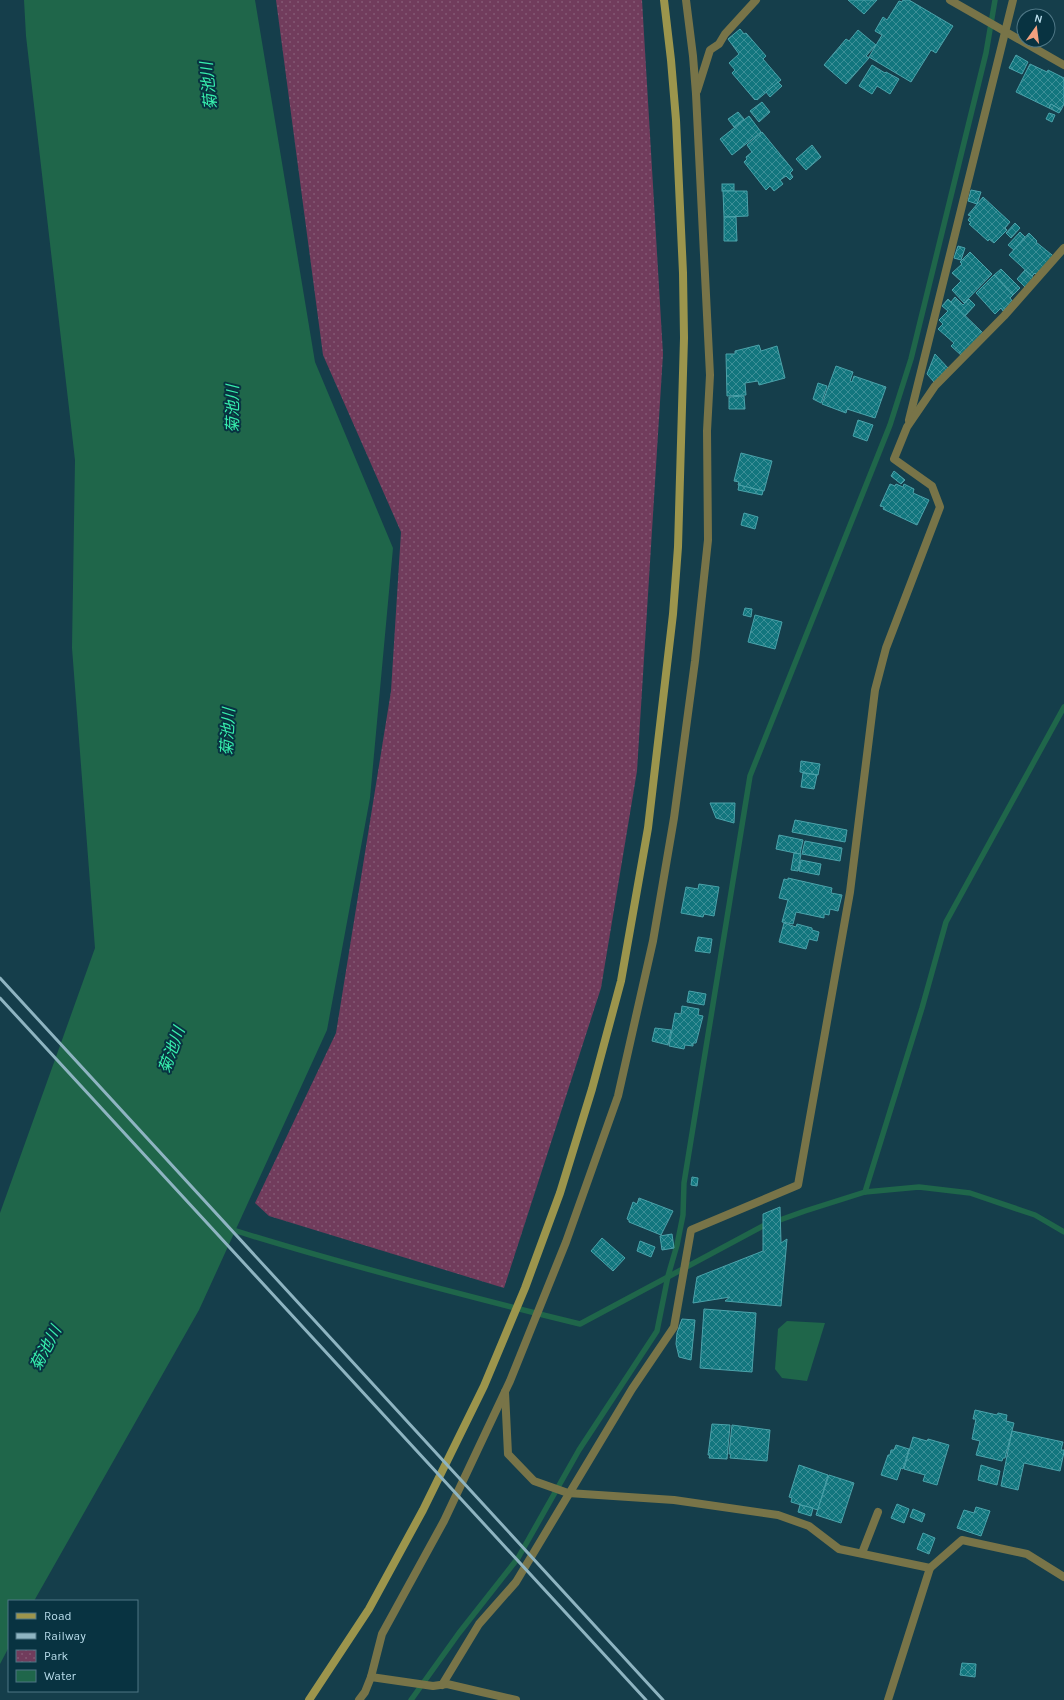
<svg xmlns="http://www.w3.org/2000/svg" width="1064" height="1700" font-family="Karla,'Noto Sans JP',sans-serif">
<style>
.park{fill:url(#park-dots)}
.water{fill:#1f664a}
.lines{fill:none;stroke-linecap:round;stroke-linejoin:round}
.stream{stroke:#1f664a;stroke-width:5.5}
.building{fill:url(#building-cross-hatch);stroke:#4ba3ab}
.street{stroke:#787448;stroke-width:8}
.secondary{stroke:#9c954c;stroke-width:8}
.rail{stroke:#8eb4c1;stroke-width:3}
.labels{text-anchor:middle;stroke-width:4;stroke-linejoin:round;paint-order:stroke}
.water-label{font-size:16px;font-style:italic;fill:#37efad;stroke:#083341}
</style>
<defs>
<pattern id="park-dots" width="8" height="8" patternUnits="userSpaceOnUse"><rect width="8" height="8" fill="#713c5c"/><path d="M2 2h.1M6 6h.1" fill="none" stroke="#835874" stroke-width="1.8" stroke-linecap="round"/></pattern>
<pattern id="building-cross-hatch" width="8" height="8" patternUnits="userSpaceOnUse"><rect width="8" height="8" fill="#12767e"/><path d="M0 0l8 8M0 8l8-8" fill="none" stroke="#3d8f97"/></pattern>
</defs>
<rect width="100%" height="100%" fill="#153e4b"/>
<path class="park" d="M 276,0 L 642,0 L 663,354 L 637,771 L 601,988 L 504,1288 L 269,1216 L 255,1203 L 336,1033 L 391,691 L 401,532 L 323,355 Z"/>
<g class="water">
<path d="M 24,0 L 255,0 L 315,362 L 393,548 L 370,798 L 327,1030 L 199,1310 L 34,1601 L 9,1601 L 9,1647 L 0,1664 L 0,1213 L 95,948 L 72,648 L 75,460 L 26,36 Z"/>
<path d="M 787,1321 L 825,1323 L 807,1381 L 782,1378 L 775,1369 L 778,1329 Z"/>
</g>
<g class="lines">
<g class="stream">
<path d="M 865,1192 L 922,1008 L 946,922 L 1064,707"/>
<path d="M 230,1229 C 345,1265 462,1295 580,1324 L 763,1226 L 805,1211 L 865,1192 L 919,1187 L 970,1193 L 1035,1215 L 1064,1232"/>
<path d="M 411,1700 L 459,1633 L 518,1558 L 579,1450 L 657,1331 L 668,1276 L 677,1245 L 683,1215 L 684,1183 L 750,776 L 890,425 L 911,359 L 986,53 L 995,0"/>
</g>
</g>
<g class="building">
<path d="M 848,0 L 877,0 L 864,14 Z"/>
<path d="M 903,0 L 909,0 L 953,26 L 936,53 L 931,50 L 911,82 L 869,57 L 882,35 L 875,31 L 883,17 L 887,20 L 899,1 L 902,2 Z"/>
<path d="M 740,29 L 744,34 L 746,33 L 766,56 L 763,59 L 781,80 L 757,100 L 756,99 L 755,100 L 732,73 L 735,70 L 729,63 L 739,54 L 728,39 Z"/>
<path d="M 858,30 L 876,45 L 866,56 L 869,58 L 846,84 L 824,65 L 846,39 L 849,41 Z"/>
<path d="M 1016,55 L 1028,62 L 1022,74 L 1009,68 Z"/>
<path d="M 1030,64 L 1047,72 L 1048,70 L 1064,78 L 1064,104 L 1061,110 L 1051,104 L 1049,108 L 1016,92 Z"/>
<path d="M 872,65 L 885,73 L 886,72 L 899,79 L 890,94 L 877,86 L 872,94 L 859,86 Z"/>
<path d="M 778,82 L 782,86 L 770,97 L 766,92 Z"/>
<path d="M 762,102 L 770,112 L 759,122 L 750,111 Z"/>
<path d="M 1051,104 L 1061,110 L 1059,113 L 1049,108 Z"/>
<path d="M 738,112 L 744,119 L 734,127 L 728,119 Z"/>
<path d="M 1049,113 L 1055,115 L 1052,122 L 1046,119 Z"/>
<path d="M 749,116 L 761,132 L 732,155 L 720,139 Z"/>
<path d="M 762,132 L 793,170 L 790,173 L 793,177 L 790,180 L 786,176 L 780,180 L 783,184 L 774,191 L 770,186 L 766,190 L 744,162 L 747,159 L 746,157 L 752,152 L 747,145 Z"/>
<path d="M 812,145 L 821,157 L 806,170 L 796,159 Z"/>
<rect x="722" y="184" width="12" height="7"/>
<path d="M 971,190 L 981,192 L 977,204 L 968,201 Z"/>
<path d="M 723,191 L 747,191 L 748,216 L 724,217 Z"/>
<path d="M 983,197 L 1010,222 L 1005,228 L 1007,230 L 994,243 L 989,239 L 988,241 L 969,224 L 971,223 L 968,220 L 971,216 L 968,215 Z"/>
<path d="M 724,217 L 736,217 L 737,241 L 724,241 Z"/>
<path d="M 1015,223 L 1020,228 L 1011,238 L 1006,233 Z"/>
<path d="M 1020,232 L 1025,237 L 1014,250 L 1008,245 Z"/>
<path d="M 1029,233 L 1037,241 L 1036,242 L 1057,259 L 1038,276 L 1035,273 L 1032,276 L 1009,255 Z"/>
<path d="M 958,246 L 965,248 L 961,260 L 954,258 Z"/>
<path d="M 970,252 L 992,274 L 964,303 L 952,290 L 961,281 L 952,273 L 962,264 L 960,262 Z"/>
<path d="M 1001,269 L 1020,288 L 1013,295 L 994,275 Z"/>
<path d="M 1025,270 L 1036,280 L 1026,288 L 1017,279 Z"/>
<path d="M 994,275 L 1013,295 L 1010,298 L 1013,302 L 1003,311 L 1001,308 L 995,314 L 976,293 Z"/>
<path d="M 955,297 L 963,305 L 969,299 L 975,305 L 965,316 L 951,302 Z"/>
<path d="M 948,299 L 983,333 L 962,356 L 951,346 L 954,343 L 938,329 L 943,324 L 939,320 L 948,311 L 942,306 Z"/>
<path d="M 759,345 L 761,351 L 777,346 L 785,378 L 759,385 L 758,381 L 745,383 L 746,395 L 727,396 L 726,354 L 735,354 L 735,351 Z"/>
<path d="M 935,354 L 948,368 L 935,383 L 927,374 Z"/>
<path d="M 836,366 L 853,372 L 850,381 L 852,382 L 854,376 L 886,387 L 875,418 L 847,409 L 846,413 L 822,404 Z"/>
<path d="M 818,383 L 827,386 L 821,403 L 813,399 Z"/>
<path d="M 744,396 L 745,409 L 729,409 L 729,397 Z"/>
<path d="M 858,420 L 873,425 L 867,441 L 853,436 Z"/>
<path d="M 741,453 L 772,461 L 764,491 L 738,485 L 739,482 L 734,481 Z"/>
<path d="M 894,471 L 905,480 L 901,484 L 891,476 Z"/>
<path d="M 890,484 L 895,486 L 896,484 L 903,487 L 904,484 L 914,489 L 913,493 L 929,500 L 917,525 L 883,509 L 884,507 L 880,506 Z"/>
<path d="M 739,485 L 763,491 L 762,495 L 738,490 Z"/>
<path d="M 744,513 L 758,517 L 755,529 L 741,525 Z"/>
<path d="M 745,608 L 752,609 L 751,617 L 743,615 Z"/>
<path d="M 755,615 L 782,622 L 775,649 L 748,642 Z"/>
<path d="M 801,761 L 820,764 L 818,775 L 800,772 Z"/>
<path d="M 803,773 L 817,775 L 814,789 L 801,787 Z"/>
<path d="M 710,803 L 735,803 L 734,823 L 716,818 Z"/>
<path d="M 795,820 L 847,830 L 845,842 L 792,832 Z"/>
<path d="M 779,835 L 803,840 L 800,854 L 776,849 Z"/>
<path d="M 805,841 L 842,848 L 840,861 L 802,854 Z"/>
<path d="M 794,853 L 801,854 L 798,871 L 791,870 Z"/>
<path d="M 801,860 L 821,864 L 819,875 L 799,871 Z"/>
<path d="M 788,878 L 832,888 L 831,893 L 842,895 L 838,911 L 830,909 L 829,915 L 824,914 L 824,918 L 796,912 L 793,924 L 782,922 L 788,900 L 779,898 L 784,879 L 788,880 Z"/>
<path d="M 699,884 L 719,887 L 714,916 L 704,914 L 703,917 L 681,913 L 686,887 L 698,889 Z"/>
<path d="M 784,923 L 796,927 L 797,924 L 812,928 L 812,930 L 819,932 L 817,941 L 809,939 L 806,949 L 779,942 Z"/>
<path d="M 698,937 L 712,939 L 710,953 L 695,951 Z"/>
<path d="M 689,991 L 706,994 L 704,1005 L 687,1002 Z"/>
<path d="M 682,1006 L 699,1009 L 698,1015 L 703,1016 L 696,1043 L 693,1043 L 693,1046 L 685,1045 L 684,1049 L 669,1046 L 675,1013 L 681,1014 Z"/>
<path d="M 655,1028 L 671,1030 L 668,1045 L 652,1041 Z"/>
<path d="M 692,1177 L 698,1178 L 697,1186 L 691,1185 Z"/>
<path d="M 639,1198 L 673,1211 L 661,1235 L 629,1222 L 629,1220 L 627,1219 L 633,1202 L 637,1204 Z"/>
<path d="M 780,1207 L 781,1243 L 787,1239 L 781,1306 L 725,1301 L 730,1297 L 693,1303 L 697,1277 L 763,1251 L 763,1214 Z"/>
<path d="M 672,1234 L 674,1248 L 662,1250 L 660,1236 Z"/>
<path d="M 602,1238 L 625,1258 L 613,1271 L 591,1251 Z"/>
<path d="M 640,1241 L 655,1247 L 651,1257 L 637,1251 Z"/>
<path d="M 704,1309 L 756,1313 L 752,1372 L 700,1368 Z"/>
<path d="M 682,1319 L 695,1320 L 691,1360 L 679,1357 L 676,1344 L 677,1333 Z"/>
<path d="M 975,1410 L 997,1415 L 998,1413 L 1007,1415 L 1006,1421 L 1014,1423 L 1005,1458 L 1003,1458 L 1002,1461 L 976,1455 L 980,1441 L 972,1439 L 976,1419 L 973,1419 Z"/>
<path d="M 712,1424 L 730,1425 L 727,1459 L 709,1458 L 710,1455 L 708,1455 Z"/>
<path d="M 732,1425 L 770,1430 L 767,1461 L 730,1458 L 731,1454 L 729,1454 Z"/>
<path d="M 1012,1431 L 1063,1442 L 1061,1450 L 1064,1450 L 1064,1452 L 1060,1471 L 1024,1463 L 1018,1490 L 1001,1486 Z"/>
<path d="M 913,1437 L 927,1441 L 928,1439 L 949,1445 L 937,1485 L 923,1481 L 925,1475 L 904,1469 Z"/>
<path d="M 896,1445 L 909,1449 L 903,1469 L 901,1468 L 897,1480 L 881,1475 L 888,1455 L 890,1455 L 891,1450 L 894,1450 Z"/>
<path d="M 799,1465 L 828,1475 L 818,1510 L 791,1502 L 792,1498 L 789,1497 Z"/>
<path d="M 981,1465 L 1000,1471 L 997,1485 L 978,1480 Z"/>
<path d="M 829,1475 L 854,1483 L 841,1523 L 816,1515 Z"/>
<path d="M 897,1504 L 909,1509 L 904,1523 L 891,1518 Z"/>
<path d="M 800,1505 L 813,1508 L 811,1516 L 798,1512 Z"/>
<path d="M 976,1507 L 990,1511 L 981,1536 L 957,1528 L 964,1510 L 974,1513 Z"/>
<path d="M 913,1509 L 925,1514 L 922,1522 L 910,1517 Z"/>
<path d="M 923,1533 L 935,1538 L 929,1554 L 917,1549 Z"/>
<path d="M 962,1663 L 976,1664 L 975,1677 L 960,1675 Z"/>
</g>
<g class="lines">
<g class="street">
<path d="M 950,0 L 1064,65"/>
<path d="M 697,91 L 710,50 L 719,44 L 725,34 L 756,0"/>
<path d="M 909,420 L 1013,0"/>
<path d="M 505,1392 L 508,1454 L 534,1481 L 568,1493 L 674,1500 L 778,1515 L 809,1526 L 839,1549 L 930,1568"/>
<path d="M 862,1553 L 878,1512"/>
<path d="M 371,1677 L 433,1686 L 447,1684 L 516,1700"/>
<path d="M 442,1685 L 479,1624 L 516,1582 L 632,1389 L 674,1327 L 691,1230 L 798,1185 L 850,892 L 875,690 L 886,648 L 940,507 L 932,486 L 894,459 L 907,427 L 935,386 L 1004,316 L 1064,248"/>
<path d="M 359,1700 L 365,1692 L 371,1677 L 382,1634 L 444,1521 L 510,1381 L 566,1242 L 618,1096 L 653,941 L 674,818 L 695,661 L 708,540 L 707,431 L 710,375 L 696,94 L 693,56 L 686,0"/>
<path d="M 888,1700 L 930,1568 L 962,1540 L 1027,1554 L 1064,1577"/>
</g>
<path class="secondary" d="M 309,1700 L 369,1609 L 423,1510 L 484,1386 L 525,1288 L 560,1193 L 592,1089 L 621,981 L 648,828 L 673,614 L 678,547 L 684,338 L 683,273 L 676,120 L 671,60 L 664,0"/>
<g class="rail">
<path d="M 0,978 L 663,1700"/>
<path d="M 0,998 L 646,1700"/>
</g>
</g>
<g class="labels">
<g class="water-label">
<text transform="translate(208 86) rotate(-96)" y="6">菊池川</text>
<text transform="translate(232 409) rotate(-90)" y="6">菊池川</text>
<text transform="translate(227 732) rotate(-87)" y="6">菊池川</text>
<text transform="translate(171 1050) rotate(-70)" y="6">菊池川</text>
<text transform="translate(45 1348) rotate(-62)" y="6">菊池川</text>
</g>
</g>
<rect x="8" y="1600" width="130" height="92" fill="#083341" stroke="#4f7785"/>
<rect x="16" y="1613" width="20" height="6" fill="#9c954c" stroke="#4f7785"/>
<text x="44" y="1620" font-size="12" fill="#b9ddeb">Road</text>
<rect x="16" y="1633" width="20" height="6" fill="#8eb4c1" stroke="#4f7785"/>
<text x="44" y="1640" font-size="12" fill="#b9ddeb">Railway</text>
<rect x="16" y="1650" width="20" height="12" fill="url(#park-dots)" stroke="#4f7785"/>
<text x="44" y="1660" font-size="12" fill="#b9ddeb">Park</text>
<rect x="16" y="1670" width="20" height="12" fill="#1f664a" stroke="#4f7785"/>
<text x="44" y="1680" font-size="12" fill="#b9ddeb">Water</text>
<g transform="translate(1036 28) rotate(14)"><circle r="19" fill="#083341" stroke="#4f7785"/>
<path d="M0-3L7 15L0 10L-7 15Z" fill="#f2a07f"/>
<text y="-6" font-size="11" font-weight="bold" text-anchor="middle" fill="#b9ddeb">N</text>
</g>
</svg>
